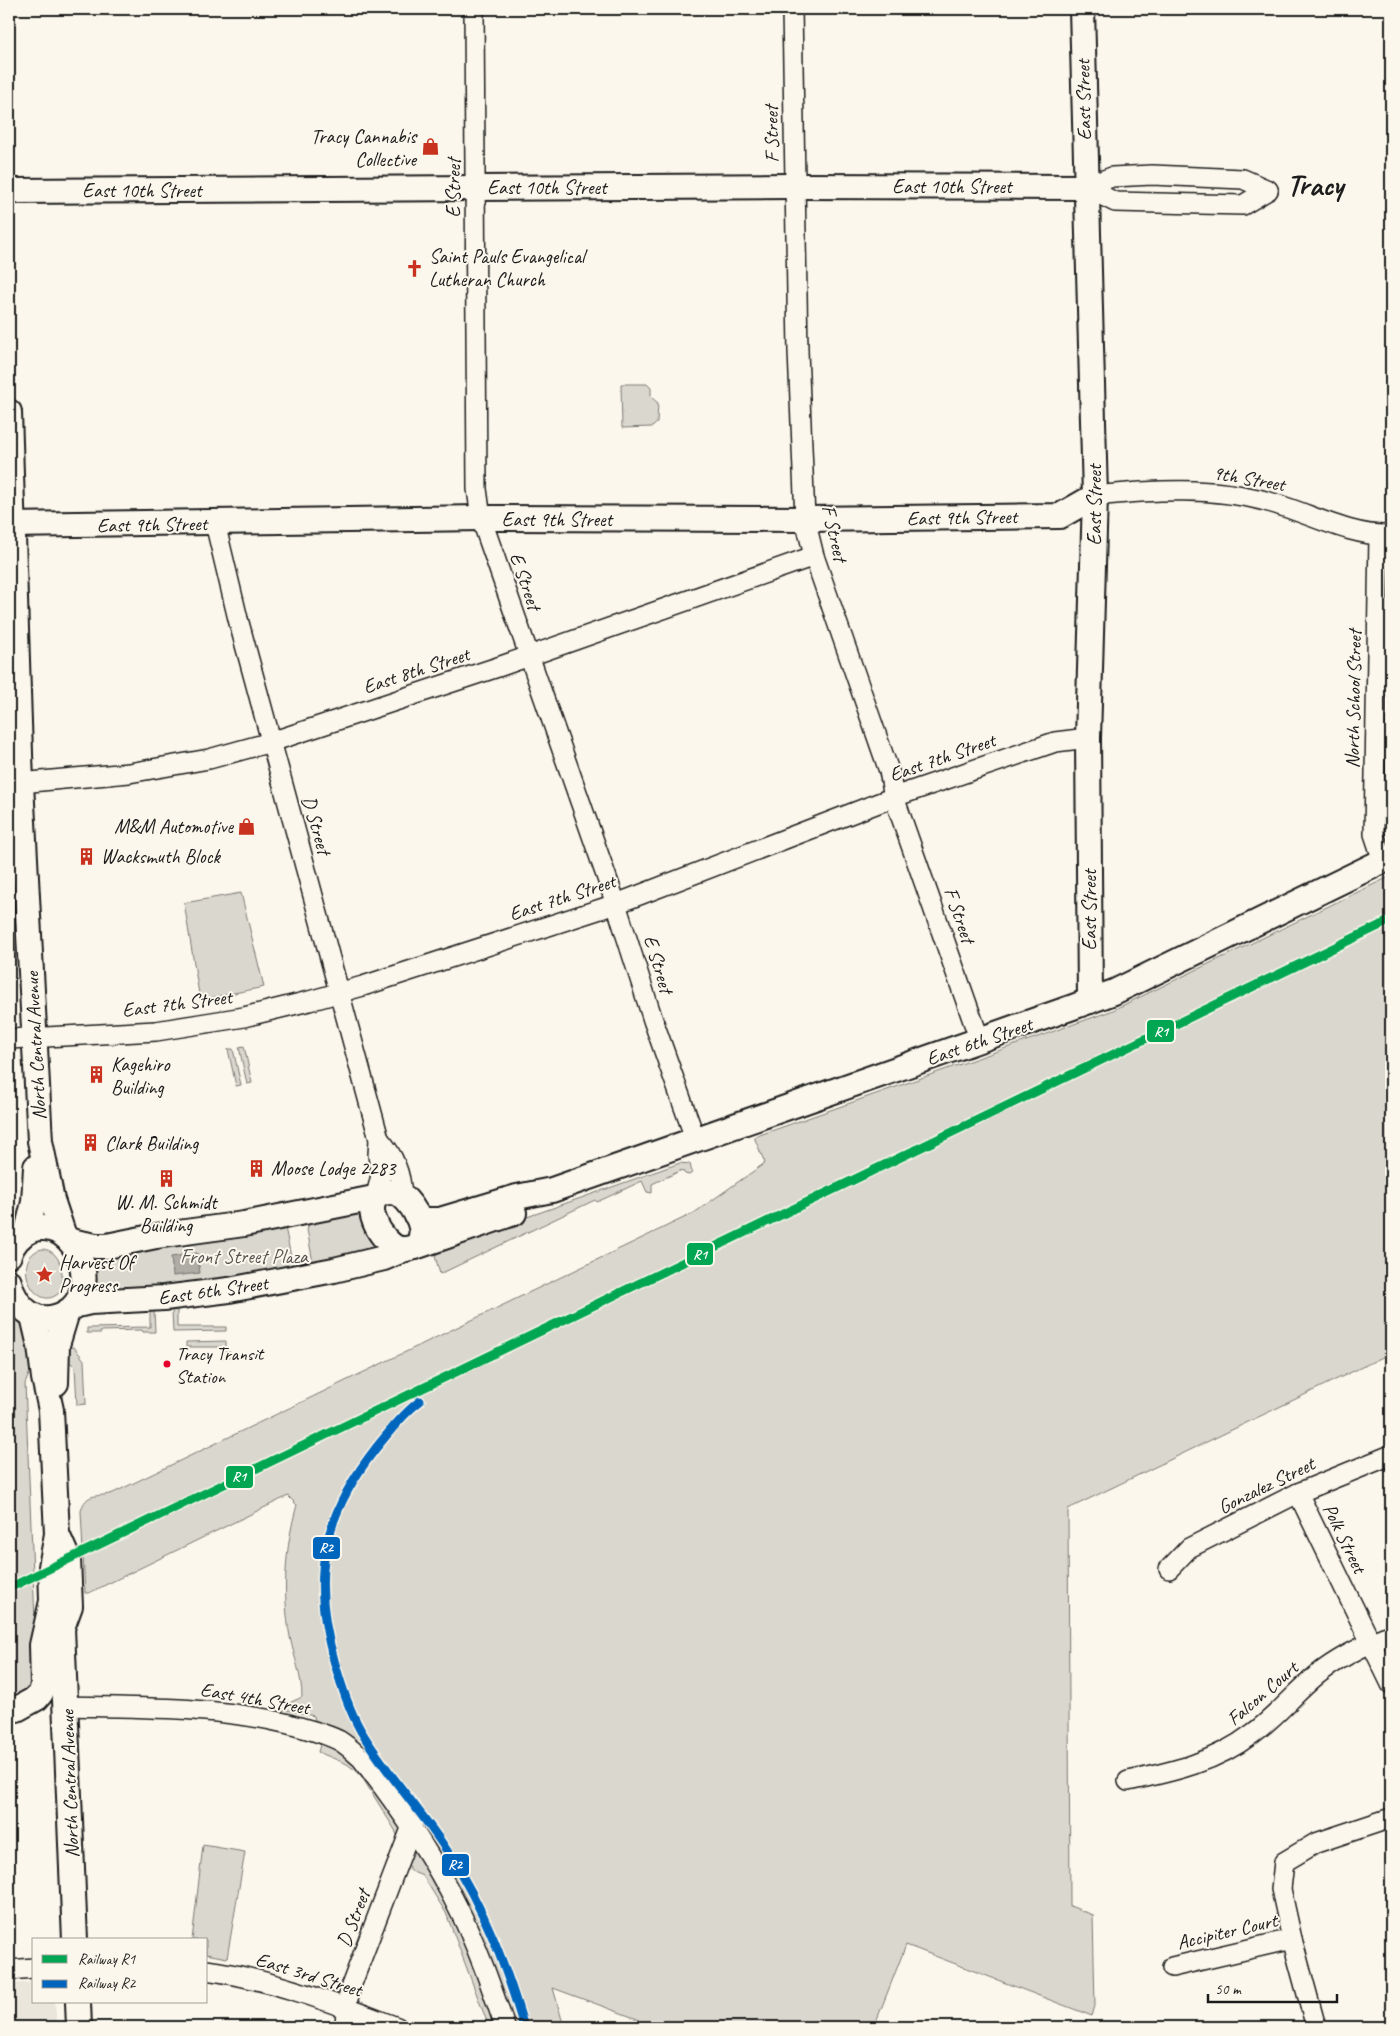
<svg xmlns="http://www.w3.org/2000/svg" width="1400" height="2036" font-family="Caveat,sans-serif">
<style>
.built{fill:#eae6dc}
.green{fill:#dad7ce;stroke:#7b7a75}
.water{fill:#afaca5;stroke:#74726e}
.lines{fill:none;stroke-linecap:round;stroke-linejoin:round}
.minor-casing{stroke:#1c1c1c;stroke-width:22}
.tertiary-casing{stroke:#1c1c1c;stroke-width:28}
.minor{stroke:#fbf7ec;stroke-width:19}
.tertiary{stroke:#fbf7ec;stroke-width:24}
.rail-1-casing{stroke:#fbf7ec;stroke-width:12}
.rail-2-casing{stroke:#fbf7ec;stroke-width:12}
.rail-1{stroke:#00a651;stroke-width:9}
.rail-2{stroke:#0065bd;stroke-width:9}
.bus-dot{fill:#e4002b;stroke:#fbf7ec;stroke-width:2}
.labels{text-anchor:middle;stroke-width:4;stroke-linejoin:round;paint-order:stroke}
.bus-label{font-size:19px;fill:#1c1c1c;stroke:#fbf7ec;text-anchor:start}
.street-label{font-size:20px;fill:#1c1c1c;stroke:#fbf7ec}
.poi-label{font-size:20px;fill:#1c1c1c;stroke:#fbf7ec;text-anchor:start}
.park-label{font-size:20px;fill:#555451;stroke:#fbf7ec}
.town-label{font-size:30px;font-weight:bold;fill:#1c1c1c;stroke:#fbf7ec}
.line-badge{stroke:#fbf7ec;stroke-width:2}
.badge-label{font-size:14px;text-anchor:middle;font-weight:bold;fill:#fff}
</style>
<rect width="100%" height="100%" fill="#fbf7ec"/>
<filter id="ink" filterUnits="userSpaceOnUse"><feTurbulence type="fractalNoise" baseFrequency=".02" numOctaves="2"/><feDisplacementMap in="SourceGraphic" scale="10" xChannelSelector="R" yChannelSelector="G"/><feConvolveMatrix kernelMatrix="1 2 1 2 8 2 1 2 1" color-interpolation-filters="sRGB"/></filter>
<g filter="url(#ink)">
<path class="built" d="M 34,1982 L 34,2002 L 55,2002 L 57,2027 L 9,2027 L 9,1984 Z"/>
<g class="green">
<path d="M 621,384 L 647,384 L 651,388 L 651,397 L 658,403 L 657,423 L 652,427 L 622,428 Z"/>
<path d="M 1391,876 L 1391,1353 L 1068,1509 L 1070,1906 L 1093,1915 L 1095,2006 L 1092,2016 L 906,1945 L 874,2027 L 638,2027 L 640,2020 L 553,1988 L 564,2027 L 489,2027 L 446,1913 L 423,1876 L 415,1873 L 410,1869 L 395,1830 L 360,1774 L 347,1764 L 318,1752 L 320,1745 L 314,1716 L 282,1709 L 283,1706 L 302,1697 C 302,1676 294,1657 290,1637 C 282,1593 285,1547 297,1505 L 288,1496 L 89,1593 L 85,1593 L 81,1511 C 86,1491 98,1498 113,1493 L 694,1213 L 765,1163 L 754,1137 L 1111,1011 Z"/>
<path d="M 241,893 L 264,987 L 200,1000 L 184,903 Z"/>
<path d="M 244,1046 L 252,1083 L 247,1084 L 239,1047 Z"/>
<path d="M 228,1049 L 233,1049 L 241,1085 L 236,1086 Z"/>
<path d="M 680,1163 L 690,1164 L 692,1173 L 689,1175 L 685,1174 L 682,1170 L 652,1184 L 652,1193 L 647,1192 L 642,1181 L 597,1202 L 595,1200 L 440,1274 L 435,1256 L 436,1254 L 459,1246 L 459,1241 Z"/>
<path d="M 358,1206 L 386,1247 L 313,1263 L 307,1229 L 310,1222 Z"/>
<path d="M 285,1227 L 293,1267 L 248,1282 L 94,1292 L 88,1255 Z"/>
<path d="M 42,1249 C 62,1250 65,1276 60,1292 C 35,1317 9,1257 42,1249 Z"/>
<path d="M 172,1310 L 177,1310 L 177,1327 L 226,1327 L 226,1331 L 173,1332 Z"/>
<path d="M 150,1311 L 154,1311 L 155,1332 L 143,1332 L 142,1330 L 101,1331 L 101,1333 L 87,1333 L 87,1328 L 150,1327 Z"/>
<path d="M 9,1312 L 28,1330 L 33,1364 L 25,1384 L 36,1644 L 35,1688 L 16,1698 L 9,1699 Z"/>
<path d="M 226,1341 L 226,1352 L 230,1352 L 230,1357 L 223,1357 L 223,1347 L 186,1347 L 186,1342 Z"/>
<path d="M 74,1347 L 84,1360 L 86,1404 L 77,1405 L 75,1367 L 65,1357 L 63,1352 L 69,1348 Z"/>
<path d="M 203,1845 L 245,1852 L 227,1958 L 206,1954 L 206,1940 L 192,1940 Z"/>
</g>
<path class="water" d="M 197,1253 L 200,1273 L 173,1276 L 171,1257 Z"/>
<g class="lines">
<defs>
<g id="minor">
<path d="M 474,9 L 477,489 L 481,518 L 616,904 L 653,1020 L 696,1141"/>
<path d="M 792,9 L 798,351 L 805,519 L 814,556 L 889,771 L 894,797 L 980,1041"/>
<path d="M 1085,187 L 1115,202 L 1243,205 L 1268,190"/>
<path d="M 1085,187 L 1112,177 L 1152,175 L 1243,179 L 1268,190"/>
<path d="M 1095,496 C 1152,490 1213,486 1269,502 C 1307,512 1350,537 1390,535"/>
<path d="M 215,523 L 238,619 L 379,1139 L 378,1155 L 381,1175 L 376,1196"/>
<path d="M 1379,536 L 1374,834 L 1383,861"/>
<path d="M 9,784 L 129,773 L 209,759 L 271,742 L 501,666 L 814,556"/>
<path d="M 9,1039 L 156,1031 L 244,1017 L 309,1001 L 363,986 L 616,904 L 894,797 L 1055,742 L 1088,738"/>
<path d="M 379,1139 C 394,1155 401,1174 402,1196"/>
<path d="M 1298,1493 L 1391,1684"/>
<path d="M 1169,1569 L 1189,1548 L 1298,1493 L 1391,1455"/>
<path d="M 65,1706 C 141,1708 215,1706 289,1724 C 306,1729 325,1733 340,1741 C 348,1746 354,1752 361,1758 C 397,1804 431,1853 457,1906 C 477,1945 491,1986 505,2027"/>
<path d="M 1128,1781 C 1172,1772 1216,1762 1252,1734 C 1276,1717 1295,1693 1317,1675 C 1338,1658 1367,1644 1391,1634"/>
<path d="M 1172,1967 L 1292,1939"/>
<path d="M 9,1970 L 34,1968"/>
<path d="M 206,1970 C 272,1979 335,2004 397,2027"/>
<path d="M 345,2027 L 346,2008 L 351,1986 L 412,1826"/>
<path d="M 1316,2027 L 1292,1939 L 1281,1889 L 1284,1862 L 1316,1843 L 1391,1818"/>
</g>
<g id="tertiary">
<path d="M 1082,9 L 1095,496 L 1088,738 L 1090,1001"/>
<path d="M 9,191 L 794,186 L 1085,187"/>
<path d="M 9,412 L 21,784 L 40,1141 L 52,1200 L 63,1233"/>
<path d="M 9,525 L 481,518 L 805,519 L 1060,516 L 1095,496"/>
<path d="M 386,1192 C 391,1192 396,1192 401,1195 C 414,1206 431,1233 415,1247 C 410,1248 405,1250 400,1249 C 381,1244 356,1199 386,1192 Z"/>
<path d="M 417,1216 L 425,1220 L 440,1220 L 517,1197 L 552,1190 L 1073,1007 L 1114,992 L 1391,857"/>
<path d="M 27,1232 L 34,1202 L 36,1167"/>
<path d="M 70,1241 L 96,1246 L 107,1246 L 156,1236 L 244,1224 L 374,1198"/>
<path d="M 415,1247 L 514,1213"/>
<path d="M 9,1255 C 12,1244 21,1234 31,1230 C 78,1215 103,1293 65,1313 C 38,1328 16,1309 9,1282"/>
<path d="M 77,1305 L 90,1302 L 164,1298 L 229,1290 L 334,1270 L 384,1258 L 405,1249"/>
<path d="M 33,1316 L 40,1346 L 44,1378 L 51,1410 L 57,1534 L 51,1567 L 52,1601 L 62,1628 L 75,1940"/>
<path d="M 56,1383 L 57,1345 L 67,1312"/>
<path d="M 57,1534 L 68,1559 L 70,1606 L 62,1628"/>
<path d="M 17,1709 L 37,1698 L 41,1693 L 43,1685 L 42,1645 L 52,1601"/>
<path d="M 78,2002 L 79,2027"/>
</g>
</defs>
<use href="#minor" class="minor-casing"/>
<use href="#tertiary" class="tertiary-casing"/>
<use href="#minor" class="minor"/>
<use href="#tertiary" class="tertiary"/>
<defs>
<path id="rail-1" d="M 9,1588 L 1391,920"/>
<path id="rail-2" d="M 420,1401 C 403,1414 389,1432 376,1448 C 321,1518 310,1579 335,1664 C 342,1687 349,1710 361,1731 C 386,1774 423,1812 449,1854 C 484,1908 506,1966 524,2027"/>
</defs>
<use href="#rail-1" class="rail-1-casing"/>
<use href="#rail-2" class="rail-2-casing"/>
<use href="#rail-1" class="rail-1"/>
<use href="#rail-2" class="rail-2"/>
</g>
</g>
<defs>
<symbol id="shop-bare" viewBox="-9 -9 18 18"><path d="M-5-2.5h2.3a2.7 3.5 0 0 1 5.4 0H5L5.5 6h-11ZM-1.5-2.5h3a1.5 2.3 0 0 0-3 0Z" fill="#c8321e" stroke="#fbf7ec" stroke-width="2.5" paint-order="stroke"/></symbol>
<symbol id="church-bare" viewBox="-9 -9 18 18"><path d="M-1.2-6h2.4v3.5h3.3v2.4h-3.3V6h-2.4V-.1h-3.3v-2.4h3.3Z" fill="#c8321e" stroke="#fbf7ec" stroke-width="2.5" paint-order="stroke"/></symbol>
<symbol id="building-bare" viewBox="-9 -9 18 18"><path d="M-4-6H4V6H1V3H-1V6H-4ZM-2.5-4.3h1.7v1.8h-1.7ZM.8-4.3h1.7v1.8H.8ZM-2.5-1h1.7V.8h-1.7ZM.8-1h1.7V.8H.8Z" fill="#c8321e" stroke="#fbf7ec" stroke-width="2.5" paint-order="stroke"/></symbol>
<symbol id="sight-bare" viewBox="-9 -9 18 18"><path d="M0-6L1.8-2.2L6-1.7L2.9 1.2L3.7 5.4L0 3.3L-3.7 5.4L-2.9 1.2L-6-1.7L-1.8-2.2Z" fill="#c8321e" stroke="#fbf7ec" stroke-width="2.5" paint-order="stroke"/></symbol>
</defs>
<g fill-rule="evenodd">
<use href="#shop-bare" x="418" y="134" width="25" height="25"/>
<use href="#church-bare" x="402" y="256" width="25" height="25"/>
<use href="#shop-bare" x="234" y="814" width="25" height="25"/>
<use href="#building-bare" x="74" y="844" width="25" height="25"/>
<use href="#building-bare" x="84" y="1062" width="25" height="25"/>
<use href="#building-bare" x="78" y="1130" width="25" height="25"/>
<use href="#building-bare" x="244" y="1156" width="25" height="25"/>
<use href="#building-bare" x="154" y="1166" width="25" height="25"/>
<use href="#sight-bare" x="32" y="1262" width="25" height="25"/>
</g>
<circle class="bus-dot" cx="167" cy="1364" r="4.5"/>
<g class="labels">
<g class="bus-label">
<text x="176" y="1360">Tracy Transit<tspan x="176" dy="23">Station</tspan></text>
</g>
<g class="street-label">
<text transform="translate(1083 100) rotate(-91)" y="7">East Street</text>
<text transform="translate(771 134) rotate(-91)" y="7">F Street</text>
<text x="952" y="193">East 10th Street</text>
<text x="547" y="194">East 10th Street</text>
<text transform="translate(453 188) rotate(-90)" y="7">E Street</text>
<text x="142" y="197">East 10th Street</text>
<text transform="translate(1249 478) rotate(10)" y="7">9th Street</text>
<text transform="translate(1094 505) rotate(-90)" y="7">East Street</text>
<text transform="translate(962 517) rotate(-1)" y="7">East 9th Street</text>
<text x="557" y="526">East 9th Street</text>
<text transform="translate(152 524) rotate(-1)" y="7">East 9th Street</text>
<text transform="translate(835 533) rotate(77)" y="7">F Street</text>
<text transform="translate(526 581) rotate(71)" y="7">E Street</text>
<text transform="translate(416 670) rotate(-18)" y="7">East 8th Street</text>
<text transform="translate(1353 699) rotate(-89)" y="7">North School Street</text>
<text transform="translate(942 757) rotate(-19)" y="7">East 7th Street</text>
<text transform="translate(317 825) rotate(74)" y="7">D Street</text>
<text transform="translate(562 897) rotate(-18)" y="7">East 7th Street</text>
<text transform="translate(1089 910) rotate(-90)" y="7">East Street</text>
<text transform="translate(960 915) rotate(71)" y="7">F Street</text>
<text transform="translate(659 964) rotate(73)" y="7">E Street</text>
<text transform="translate(177 1003) rotate(-7)" y="7">East 7th Street</text>
<text transform="translate(979 1041) rotate(-19)" y="7">East 6th Street</text>
<text transform="translate(35 1046) rotate(-93)" y="7">North Central Avenue</text>
<text transform="translate(213 1290) rotate(-8)" y="7">East 6th Street</text>
<text transform="translate(1266 1485) rotate(-26)" y="7">Gonzalez Street</text>
<text transform="translate(1345 1538) rotate(64)" y="7">Polk Street</text>
<text transform="translate(1262 1693) rotate(-41)" y="7">Falcon Court</text>
<text transform="translate(255 1698) rotate(10)" y="7">East 4th Street</text>
<text transform="translate(69 1784) rotate(-92)" y="7">North Central Avenue</text>
<text transform="translate(353 1918) rotate(-69)" y="7">D Street</text>
<text transform="translate(1227 1931) rotate(-13)" y="7">Accipiter Court</text>
<text transform="translate(309 1974) rotate(17)" y="7">East 3rd Street</text>
</g>
<g class="poi-label">
<text x="416" y="143" text-anchor="end">Tracy Cannabis<tspan x="416" dy="23">Collective</tspan></text>
<text x="429" y="263">Saint Pauls Evangelical<tspan x="429" dy="23">Lutheran Church</tspan></text>
<text x="233" y="833" text-anchor="end">M&amp;M Automotive</text>
<text x="101" y="863">Wacksmuth Block</text>
<text x="111" y="1071">Kagehiro<tspan x="111" dy="23">Building</tspan></text>
<text x="105" y="1150">Clark Building</text>
<text x="271" y="1175">Moose Lodge 2283</text>
<text x="166" y="1209" text-anchor="middle">W. M. Schmidt<tspan x="166" dy="23">Building</tspan></text>
<text x="59" y="1269">Harvest Of<tspan x="59" dy="23">Progress</tspan></text>
</g>
<g class="park-label">
<text x="244" y="1263">Front Street Plaza</text>
</g>
<g class="town-label">
<text x="1315" y="195">Tracy</text>
</g>
</g>
<g class="line-badge">
<rect x="1146" y="1019" width="29" height="24" rx="5" fill="#00a651"/>
<rect x="686" y="1242" width="28" height="24" rx="5" fill="#00a651"/>
<rect x="225" y="1465" width="29" height="24" rx="5" fill="#00a651"/>
<rect x="312" y="1536" width="29" height="24" rx="5" fill="#0065bd"/>
<rect x="441" y="1853" width="29" height="24" rx="5" fill="#0065bd"/>
</g>
<g class="badge-label">
<text x="1161" y="1036">R1</text>
<text x="700" y="1259">R1</text>
<text x="239" y="1481">R1</text>
<text x="326" y="1552">R2</text>
<text x="455" y="1869">R2</text>
</g>
<rect width="1400" height="2036" fill="none" stroke="#fbf7ec" stroke-width="30"/>
<rect x="15" y="15" width="1370" height="2006" fill="none" stroke="#1c1c1c" stroke-width="2" filter="url(#ink)"/>
<rect x="32" y="1938" width="175" height="65" fill="#fbf7ec" stroke="#a29f99"/>
<rect x="42" y="1955" width="25" height="8" fill="#00a651" stroke="#a29f99"/>
<text x="78" y="1964" font-size="15" fill="#1c1c1c">Railway R1</text>
<rect x="42" y="1980" width="25" height="8" fill="#0065bd" stroke="#a29f99"/>
<text x="78" y="1988" font-size="15" fill="#1c1c1c">Railway R2</text>
<path d="M1208 1994v8h129v-8" fill="none" stroke="#1c1c1c" stroke-width="2.5"/>
<text x="1215" y="1994" font-size="15" fill="#1c1c1c" stroke="#fbf7ec" stroke-width="4" paint-order="stroke">50 m</text>
</svg>
